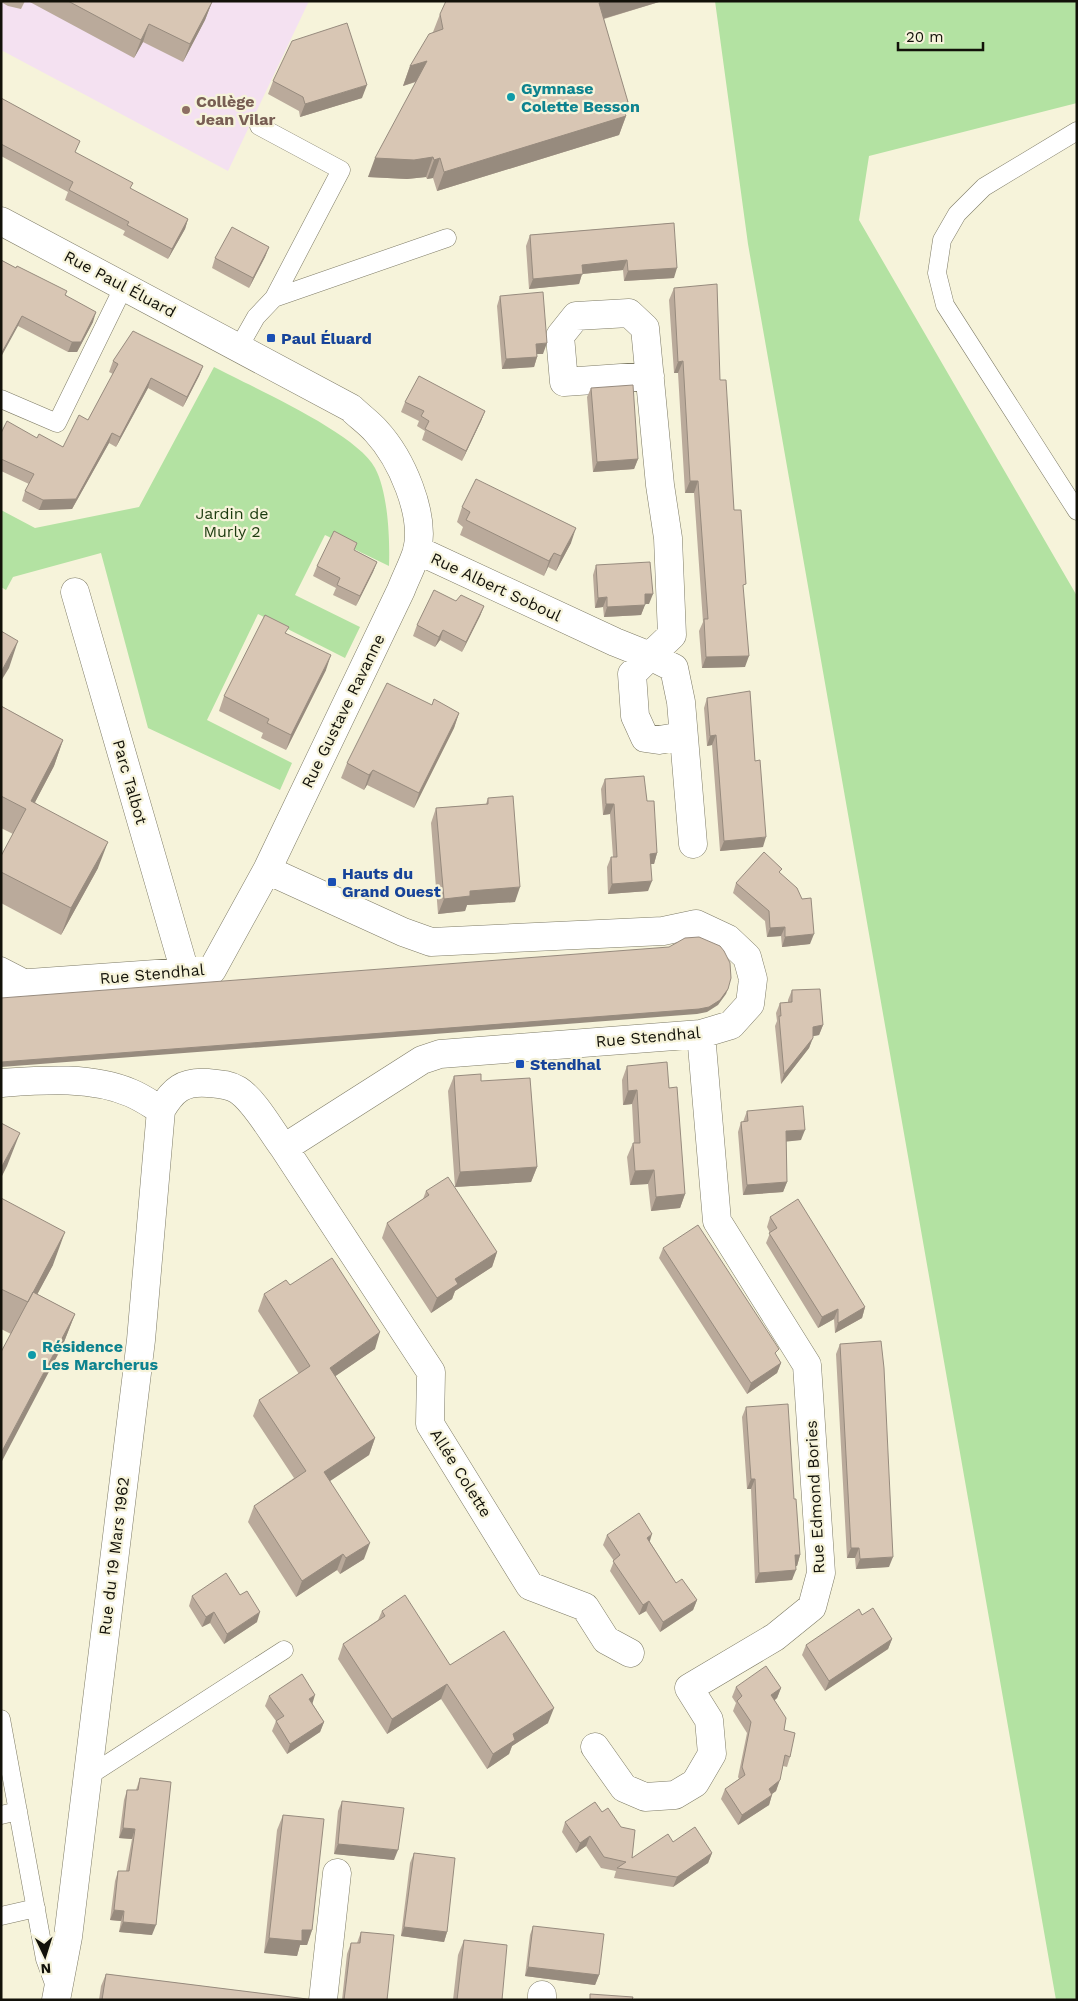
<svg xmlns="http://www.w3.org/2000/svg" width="1078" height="2001" font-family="'Work Sans',sans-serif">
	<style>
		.education { fill: #f4e1f1 }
		.green { fill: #b3e2a2 }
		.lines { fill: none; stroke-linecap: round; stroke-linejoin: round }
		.service-casing { stroke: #7e7b66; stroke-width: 19 }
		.minor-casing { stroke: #7e7b66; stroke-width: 29 }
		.service { stroke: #fff; stroke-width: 18 }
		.minor { stroke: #fff; stroke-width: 28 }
		.wall { fill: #baaa9b }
		.shaded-wall { fill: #978b7e }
		.building { fill: #d8c6b4; stroke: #978b7e }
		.culture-dot { fill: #0f9aa8; stroke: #f6f3da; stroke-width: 2 }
		.education-dot { fill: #8d6e63; stroke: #f6f3da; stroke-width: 2 }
		.transit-dot { fill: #1a4fb4; stroke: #f6f3da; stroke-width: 2 }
		.labels { text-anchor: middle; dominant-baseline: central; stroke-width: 4.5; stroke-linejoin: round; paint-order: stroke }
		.culture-label { font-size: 16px; font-weight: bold; fill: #0d838f; stroke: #f6f3da; text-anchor: start }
		.education-label { font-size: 16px; font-weight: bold; fill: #785e54; stroke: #f6f3da; text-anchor: start }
		.street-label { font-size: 16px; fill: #121109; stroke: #f6f3da }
		.transit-label { font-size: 16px; font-weight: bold; fill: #164399; stroke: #f6f3da; text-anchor: start }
		.park-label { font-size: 16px; fill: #1c3b0f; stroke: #f6f3da }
	</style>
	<rect width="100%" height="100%" fill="#f6f3da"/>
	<path class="education" d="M1 1H309L228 171 1 50Z"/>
	<path class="green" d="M715 1H1077V103L869 156 859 220 1077 596V2000H1056L748 244Z
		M214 367C252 387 357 433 375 468 388 492 390 539 389 566L325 535 295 595 360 627 345 658 258 614 207 720 292 763 280 790 148 728 101 553 13 577 6 590 1 587V510L35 528 139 507Z"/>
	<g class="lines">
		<defs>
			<path id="service" d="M259 126 341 170 274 298
				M1077 131 984 187 957 214 942 240 937 273 945 305 1077 511
				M239 347 256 317 274 298 447 238
				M1 399 57 423 124 286
				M1 966 32 982
				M1 1719 45 1959 56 1989
				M87 1777 284 1650
				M1 1815 18 1811
				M1 1916 36 1908"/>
			<path id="minor" d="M1 221 351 408C359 416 369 423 376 431 401 458 426 514 417 551 413 564 406 577 401 590L267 870 212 970 1 985
				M417 550 615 642 650 656 672 635 668 538 660 485 645 328 629 313 576 316 560 336 564 382 650 376
				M75 592 185 972
				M683 736 659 740 645 738 635 716 632 674 650 656 674 668 681 702 693 844
				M1 1083C43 1080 91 1076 131 1093 141 1097 151 1104 161 1110 173 1090 183 1081 208 1083 218 1084 228 1084 238 1090 255 1101 271 1131 284 1148L422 1060 440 1054 701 1034 731 1025 750 1004 753 979 747 957 728 939 696 924 663 931 431 942 403 932 267 870
				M284 1148 431 1372 430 1424 530 1586 585 1607 606 1640 630 1653
				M595 1747 624 1788 645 1797 675 1795 695 1783 712 1754 709 1720 689 1688 775 1637 812 1607 821 1573 807 1365 717 1221 701 1034
				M56 2000 68 1937 141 1340 161 1110
				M323 2000 337 1873
				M542 2000V1995"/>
		</defs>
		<use href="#service" class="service-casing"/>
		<use href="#minor" class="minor-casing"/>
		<use href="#service" class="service"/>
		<use href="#minor" class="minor"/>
	</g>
	<path class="wall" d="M1 1H25L21 9 8 6 1 2Z
		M28 1H211L212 2 205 20 183 62 143 42 134 58Z
		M659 2 604 19 626 116 619 135 437 191 433 178 427 179 426 177 407 179 368 177 416 82 403 86 410 66 433 32 440 14Z
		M273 81 362 98 300 117 299 111 268 94Z
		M1 98 76 153 131 189 188 219 185 229 168 259 123 235 125 231 65 200 68 192 1 156Z
		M674 223V278L624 281 623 270 582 274 579 284 529 289 526 246 530 235Z
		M269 247 265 257 249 288 212 268 215 258Z
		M1 260 66 295 93 322 77 352H68L18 326Z
		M674 288 720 380 734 510 743 591 745 667 702 668 699 631 703 622 694 493H685L678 373H674L669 300Z
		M500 296 543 354H537V357L534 367 502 369 497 306Z
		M113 361 203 366 199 376 183 407 148 388 116 447 109 443 72 509 39 510 22 501 25 491 29 484 1 471V433L37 438 63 447 88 420 113 374 109 372Z
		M591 388 638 459 634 469 593 472 587 397Z
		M405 402 485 411 481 421 462 461 422 440 425 431 417 426 419 421 401 412Z
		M462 507 571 543 556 571 548 567 544 576 460 535 463 527 457 522Z
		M354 550 377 562 373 572 356 606 333 595 336 588 313 576 317 566Z
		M596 565 649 604H645L641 615 604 617 603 607 595 608 593 575Z
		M484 606 480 616 462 652 440 640 435 647 413 636 417 625Z
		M286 633 326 670 286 750 261 738 263 733 219 711 224 696Z
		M707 698 755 761 763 847 720 851 712 745 707 746 704 708Z
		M432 705 459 713 454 728 414 808 367 785 364 790 341 778 347 763Z
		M1 706 63 740 54 766 35 802 98 868 61 935 1 903V856L13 834 1 828Z
		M605 779 647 801 657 853 654 864H651L648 891 608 894 607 867 611 857H613L610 814 603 815 601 789Z
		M488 798 515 902 467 905 465 911 438 914 431 823 436 808 486 804Z
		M781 874 810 944 782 947 781 936 767 937 765 921 733 893 736 883Z
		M792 990 823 1025 819 1035 813 1036 809 1048 781 1084 775 1026 777 1021 776 1013 780 1003H788V1000Z
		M627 1066 669 1088 685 1194 680 1208 651 1211 648 1184 630 1185 627 1157 633 1143H634L632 1104 623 1105 622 1080Z
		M454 1076 481 1081 537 1167 531 1182 455 1187 448 1091Z
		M747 1111 801 1140 786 1141 787 1182 783 1192 743 1195 738 1132 741 1122H743Z
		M426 1191 497 1252 492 1267 455 1291 452 1299 431 1313 382 1238 387 1223 423 1199Z
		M1 1198 53 1265 37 1294 75 1314 62 1347 11 1334 1 1329Z
		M770 1217 865 1307 862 1318 835 1333 834 1319 818 1328 766 1243 770 1233 767 1227Z
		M663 1248 781 1363 777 1373 747 1394 659 1258Z
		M290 1285 375 1349 335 1376 375 1438 369 1455 330 1481 364 1559 340 1574 337 1570 296 1597 248 1522 254 1506 294 1478 253 1416 259 1400 299 1374 258 1311 264 1294Z
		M840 1344 889 1567 856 1569 855 1558H847L836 1354Z
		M746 1407 794 1499 800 1555 797 1566H795L792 1580 755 1583 751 1489H747L742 1417Z
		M607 1535 650 1542 676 1583 697 1600 693 1610 660 1632 646 1611 639 1615 610 1571 614 1561 603 1545Z
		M192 1596 257 1622 224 1644 210 1623 202 1627 189 1606Z
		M382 1611 450 1665 548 1723 512 1746 509 1754 487 1769 441 1699 387 1734 338 1659 343 1644 378 1620Z
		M862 1615 892 1639 888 1649 825 1691 802 1655 806 1645Z
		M736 1687 781 1688 777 1698 774 1701 784 1730 790 1757 787 1767 783 1766 776 1791 772 1794 769 1805 738 1825 721 1799 725 1789 739 1779 738 1777 747 1733 733 1711 736 1703 732 1697Z
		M269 1696 312 1703 324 1722 320 1732 287 1754 272 1731 276 1721 265 1706Z
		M140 1778 152 1935 119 1932 121 1921 110 1920 115 1881 118 1871H126L132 1839 119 1838 124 1800 127 1790H136Z
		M342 1801 394 1860 334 1854 338 1811Z
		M283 1815 312 1930 307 1945H300L297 1956 264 1953 277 1830Z
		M565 1822 632 1858 673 1842 712 1853 708 1863 673 1887 614 1878 616 1871 601 1868 586 1846 576 1853 562 1832Z
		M414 1853 447 1932 444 1942 401 1936 410 1863Z
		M533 1926 599 1975 595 1985 525 1976 530 1935Z
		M361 1932 387 2000H342L347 1954 351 1943H357Z
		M464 1940 502 2000H453L458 1955Z
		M106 1974 315 2000H99L101 1986Z"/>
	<path class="shaded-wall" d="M605 1H659V2L592 22 599 3Z
		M212 2 205 20 183 62 190 44Z
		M149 24 143 42 134 58 141 40Z
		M427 61 420 80 403 86 410 66Z
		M367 85 362 98 300 117 305 104Z
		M628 102 622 117 626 116 619 135 437 191 444 172 621 104Z
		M433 157 426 177 407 179 368 177 375 158Z
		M440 158 433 178 427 179 434 160Z
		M188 219 185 229 168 259 172 249Z
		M269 247 265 257 249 288 253 278Z
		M627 260 623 270 582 274 579 284 529 289 533 279 582 265Z
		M677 268 674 278 624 281 628 271Z
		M96 312 93 322 77 352H68L72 342Z
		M22 316 18 326 1 357V354Z
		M547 343 543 354H533L536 344Z
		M537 357 534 367 502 369 506 359Z
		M683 361 678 373H674L678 362Z
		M203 366 199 376 183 407 187 397Z
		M151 378 148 388 116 447 120 437Z
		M485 411 481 421 462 461 466 451Z
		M112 433 109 443 72 509 39 510 43 500Z
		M638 459 634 469 593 472 597 462Z
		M690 481H698L694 493H685Z
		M576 528 571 543 556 571 561 556Z
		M554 553 548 567 544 576 549 561Z
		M377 562 373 572 356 606 360 596Z
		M645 594H653L649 604H641Z
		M607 597 603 607 595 608 598 598Z
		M645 605 641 615 604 617 607 607Z
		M484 606 480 616 462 652 466 642Z
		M443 630 440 640 435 647 439 637Z
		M18 641 9 668 1 681V672Z
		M331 655 326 670 286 750 291 735Z
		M749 656 745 667 702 668 706 657Z
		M459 713 454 728 414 808 419 793Z
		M716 735 712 745 707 746 710 736Z
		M63 740 54 766 22 827 31 801Z
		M373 770 367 785 364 790 369 775Z
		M606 804H614L610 814 603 815Z
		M766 837 763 847 720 851 724 841Z
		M108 842 98 868 61 935 71 908Z
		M657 853 654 864H647L650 854Z
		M652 881 648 891 608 894 612 884Z
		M520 887 515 902 467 905 465 911 438 914 444 899 470 891Z
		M785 927 781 936 767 937 770 928Z
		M814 934 810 944 782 947 785 937Z
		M728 989 726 994 718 1005 707 1012 697 1014 1 1067V1062Z
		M823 1025 819 1035 809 1037 813 1027Z
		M813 1038 809 1048 781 1084 784 1074Z
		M637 1090 632 1104 623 1105 628 1091Z
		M805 1130 801 1140 783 1142 786 1131Z
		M20 1133 7 1166 1 1178V1168Z
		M537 1167 531 1182 455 1187 460 1172Z
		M654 1170 648 1184 630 1185 635 1171Z
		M787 1182 783 1192 743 1195 747 1185Z
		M685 1194 680 1208 651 1211 656 1197Z
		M65 1232 53 1265 15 1336 28 1302Z
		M497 1252 492 1267 455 1291 452 1299 431 1313 437 1298 455 1279Z
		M865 1307 862 1318 835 1333 838 1323Z
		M838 1309 834 1319 818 1328 822 1317Z
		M75 1314 62 1347 1 1463V1453Z
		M380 1332 375 1349 324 1384 330 1368Z
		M781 1363 777 1373 747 1394 751 1383Z
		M375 1438 369 1455 318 1489 324 1472Z
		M751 1479H755L751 1489H747Z
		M652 1534 649 1544 647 1538Z
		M370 1543 364 1559 340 1574 346 1558Z
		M851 1548H859L855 1558H847Z
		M343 1554 337 1570 296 1597 302 1581Z
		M795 1555H800L797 1566 791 1565Z
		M893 1557 889 1567 856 1569 860 1559Z
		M796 1570 792 1580 755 1583 759 1573Z
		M697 1600 693 1610 660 1632 663 1622Z
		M649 1601 646 1611 639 1615 643 1605Z
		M214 1612 210 1623 202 1627 206 1617Z
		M260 1612 257 1622 224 1644 227 1634Z
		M892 1639 888 1649 825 1691 829 1681Z
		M447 1684 441 1699 387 1734 392 1719Z
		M781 1688 777 1698 767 1706 771 1695Z
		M315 1695 312 1705 309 1699Z
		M554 1708 548 1723 512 1746 509 1754 487 1769 493 1754 513 1734Z
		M324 1722 320 1732 287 1754 290 1744Z
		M780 1780 776 1791 765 1799 769 1789Z
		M772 1795 769 1805 738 1825 742 1815Z
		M123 1828 135 1829 132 1839 119 1838Z
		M590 1836 586 1846 576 1853 580 1843Z
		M338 1844 398 1850 394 1860 334 1854Z
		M712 1853 708 1863 673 1887 677 1877Z
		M114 1910 124 1911 121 1921 110 1920Z
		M123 1922 156 1925 152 1935 119 1932Z
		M404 1927 447 1932 444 1942 401 1936Z
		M302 1930H312L307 1945H300L297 1956 264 1953 269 1938Z
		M528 1967 599 1975 595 1985 525 1976Z"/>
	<path class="building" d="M68 1H211L212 2 190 44 149 24 141 40Z
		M446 1H605L599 3 628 102 621 104 626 116 444 172 440 158 434 160 433 157 414 160 375 158 427 61 410 66 429 34 443 29 440 14Z
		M347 23 367 85 305 104 303 97 273 81 292 41Z
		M1 98 80 141 75 152 133 183 130 188 188 219 172 249 127 225 129 222 69 190 73 182 1 144Z
		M674 223 677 268 628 271 627 260 582 265 583 274 533 279 530 235Z
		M232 227 269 247 253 278 215 258Z
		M1 260 16 268 17 266 67 291 65 295 96 312 81 342H72L22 316 1 354Z
		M717 284 720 380H726L734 510H741L746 584 743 585 749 656 706 657 704 619H708L698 481H690L683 361 678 362 674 288Z
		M543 292 547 343 536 344 537 357 506 359 500 296Z
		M133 331 203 366 187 397 151 378 120 437 112 433 76 499 43 500 25 491 34 474 1 459V433L7 421 37 438 39 434 63 447 79 415 88 420 118 364 113 361Z
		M419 376 485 411 466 451 425 429 429 421 421 416 424 411 405 402Z
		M633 385 638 459 597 462 591 388Z
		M476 479 576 528 561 556 554 553 549 561 466 520 470 512 462 507Z
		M334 531 357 543 354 550 377 562 360 596 337 585 340 578 317 566Z
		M650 562 653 594H645V605L607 607V597L598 598 596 565Z
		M434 590 456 601 461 595 484 606 466 642 443 630 439 637 417 625Z
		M265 615 289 627 285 633 331 655 291 735 267 723 269 719 224 696Z
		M1 631 18 641 1 672Z
		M387 683 432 705 434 699 459 713 419 793 373 770 369 775 347 763Z
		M750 691 755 761 760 760 766 837 724 841 716 735 710 736 707 698Z
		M1 706 63 740 31 801 108 842 71 908 1 872V856L26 809 1 796Z
		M644 776 647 801H654L657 853 650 854 652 881 612 884 611 857H617L614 804H606L605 779Z
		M513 796 520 887 470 891V896L444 899 436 808 488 804V798Z
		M764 852 782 869 779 872 797 888 802 899 811 898 814 934 785 937V927L770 928 769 911 736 883Z
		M699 937 720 946 724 951 730 963 731 978 728 989 720 1000 709 1007 699 1009 1 1062V998L669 947 685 938Z
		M820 989 823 1025 813 1027V1038L784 1074 779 1016H781L780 1003 792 1002V990Z
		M667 1062 669 1088 677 1087 685 1194 656 1197 654 1170 635 1171 633 1143H640L637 1090 628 1091 627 1066Z
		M481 1074V1081L530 1078 537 1167 460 1172 454 1076Z
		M803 1106 805 1130 786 1131 787 1182 747 1185 741 1122 748 1121 747 1111Z
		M1 1123 20 1133 1 1168Z
		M448 1177 497 1252 455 1279 458 1284 437 1298 387 1223 429 1195 426 1191Z
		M1 1198 65 1232 28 1302 1 1289Z
		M798 1199 865 1307 838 1323V1309L822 1317 769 1233 777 1228 770 1217Z
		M698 1225 779 1349 775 1353 781 1363 751 1383 663 1248Z
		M332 1258 380 1332 330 1368 375 1438 324 1472 370 1543 346 1558 343 1554 302 1581 254 1506 306 1471 259 1400 310 1366 264 1294 286 1280 290 1285Z
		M33 1292 75 1314 1 1453V1352Z
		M881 1341 884 1368 893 1557 860 1559 859 1548H851L840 1344Z
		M788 1404 794 1499H796L800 1555H795L796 1570 759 1573 755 1479H751L746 1407Z
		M639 1513 652 1534 647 1538 676 1583 682 1579 697 1600 663 1622 649 1601 643 1605 613 1561 620 1555 607 1535Z
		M226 1573 240 1595 247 1591 260 1612 227 1634 214 1612 206 1617 192 1596Z
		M405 1595 450 1665 504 1631 554 1708 513 1734 515 1740 493 1754 447 1684 392 1719 343 1644 385 1616 382 1611Z
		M873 1608 892 1639 829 1681 806 1645 859 1609 862 1615Z
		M766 1666 781 1688 771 1695 786 1718 784 1730 795 1733 790 1757 785 1755 780 1780 769 1789 772 1795 742 1815 725 1789 745 1775 742 1767 751 1722 737 1701 742 1696 736 1687Z
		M302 1674 315 1695 309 1699 324 1722 290 1744 276 1721 284 1716 269 1696Z
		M140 1778 171 1782 156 1925 123 1922 124 1911 114 1910 118 1871H129L135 1829 123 1828 127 1790H138Z
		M342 1801 404 1808 398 1850 338 1844Z
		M595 1802 602 1812 608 1808 621 1827 635 1830 632 1858 668 1834 673 1842 695 1827 712 1853 677 1877 617 1868 626 1862 604 1857 590 1836 580 1843 565 1822Z
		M283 1815 324 1819 312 1930H302V1941L269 1938Z
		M414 1853 455 1858 447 1932 404 1927Z
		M533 1926 604 1934 599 1975 528 1967Z
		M361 1932 394 1935 387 2000H344L351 1943H360Z
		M464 1940 507 1945 502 2000H457Z
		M106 1974 315 2000H102Z
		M590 1994 633 1997 632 2000H590Z"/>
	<g class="culture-dot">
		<circle cx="511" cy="97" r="5"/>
		<circle cx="32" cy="1355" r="5"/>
	</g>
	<circle class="education-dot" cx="186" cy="110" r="5"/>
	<g class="transit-dot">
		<rect x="266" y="333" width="10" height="10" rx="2.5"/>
		<rect x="327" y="877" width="10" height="10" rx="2.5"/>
		<rect x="515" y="1059" width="10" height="10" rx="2.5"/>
	</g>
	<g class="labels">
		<g class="culture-label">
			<text x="521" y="88">Gymnase<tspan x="521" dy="18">Colette Besson</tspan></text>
			<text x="42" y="1346">Résidence<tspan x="42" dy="18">Les Marcherus</tspan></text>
		</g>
		<g class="education-label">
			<text x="196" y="101">Collège<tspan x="196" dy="18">Jean Vilar</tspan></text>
		</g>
		<g class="street-label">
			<text transform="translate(120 284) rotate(28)">Rue Paul Éluard</text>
			<text transform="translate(496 587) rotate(25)">Rue Albert Soboul</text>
			<text transform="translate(343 711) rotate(-64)">Rue Gustave Ravanne</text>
			<text transform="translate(130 782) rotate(74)">Parc Talbot</text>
			<text transform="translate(152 974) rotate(-5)">Rue Stendhal</text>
			<text transform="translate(648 1037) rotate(-5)">Rue Stendhal</text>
			<text transform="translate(461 1473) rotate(58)">Allée Colette</text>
			<text transform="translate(815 1497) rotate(-93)">Rue Edmond Bories</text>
			<text transform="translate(114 1556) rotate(-83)">Rue du 19 Mars 1962</text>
		</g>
		<g class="transit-label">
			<text x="281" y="338">Paul Éluard</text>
			<text x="342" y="873">Hauts du<tspan x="342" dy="18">Grand Ouest</tspan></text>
			<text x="530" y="1064">Stendhal</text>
		</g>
		<g class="park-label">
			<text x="232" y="513">Jardin de<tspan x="232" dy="18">Murly 2</tspan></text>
		</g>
	</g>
	<rect width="1078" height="2001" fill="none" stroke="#121109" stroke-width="5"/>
	<g transform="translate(45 1956) rotate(176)" stroke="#f6f3da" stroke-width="4" paint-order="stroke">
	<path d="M0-4L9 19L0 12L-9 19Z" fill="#121109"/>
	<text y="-8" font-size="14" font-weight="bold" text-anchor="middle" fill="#121109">N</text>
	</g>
	<path d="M898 42v8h85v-8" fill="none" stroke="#121109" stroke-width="2.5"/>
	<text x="906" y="42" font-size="15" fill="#121109" stroke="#f6f3da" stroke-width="4" paint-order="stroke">20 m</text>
</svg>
